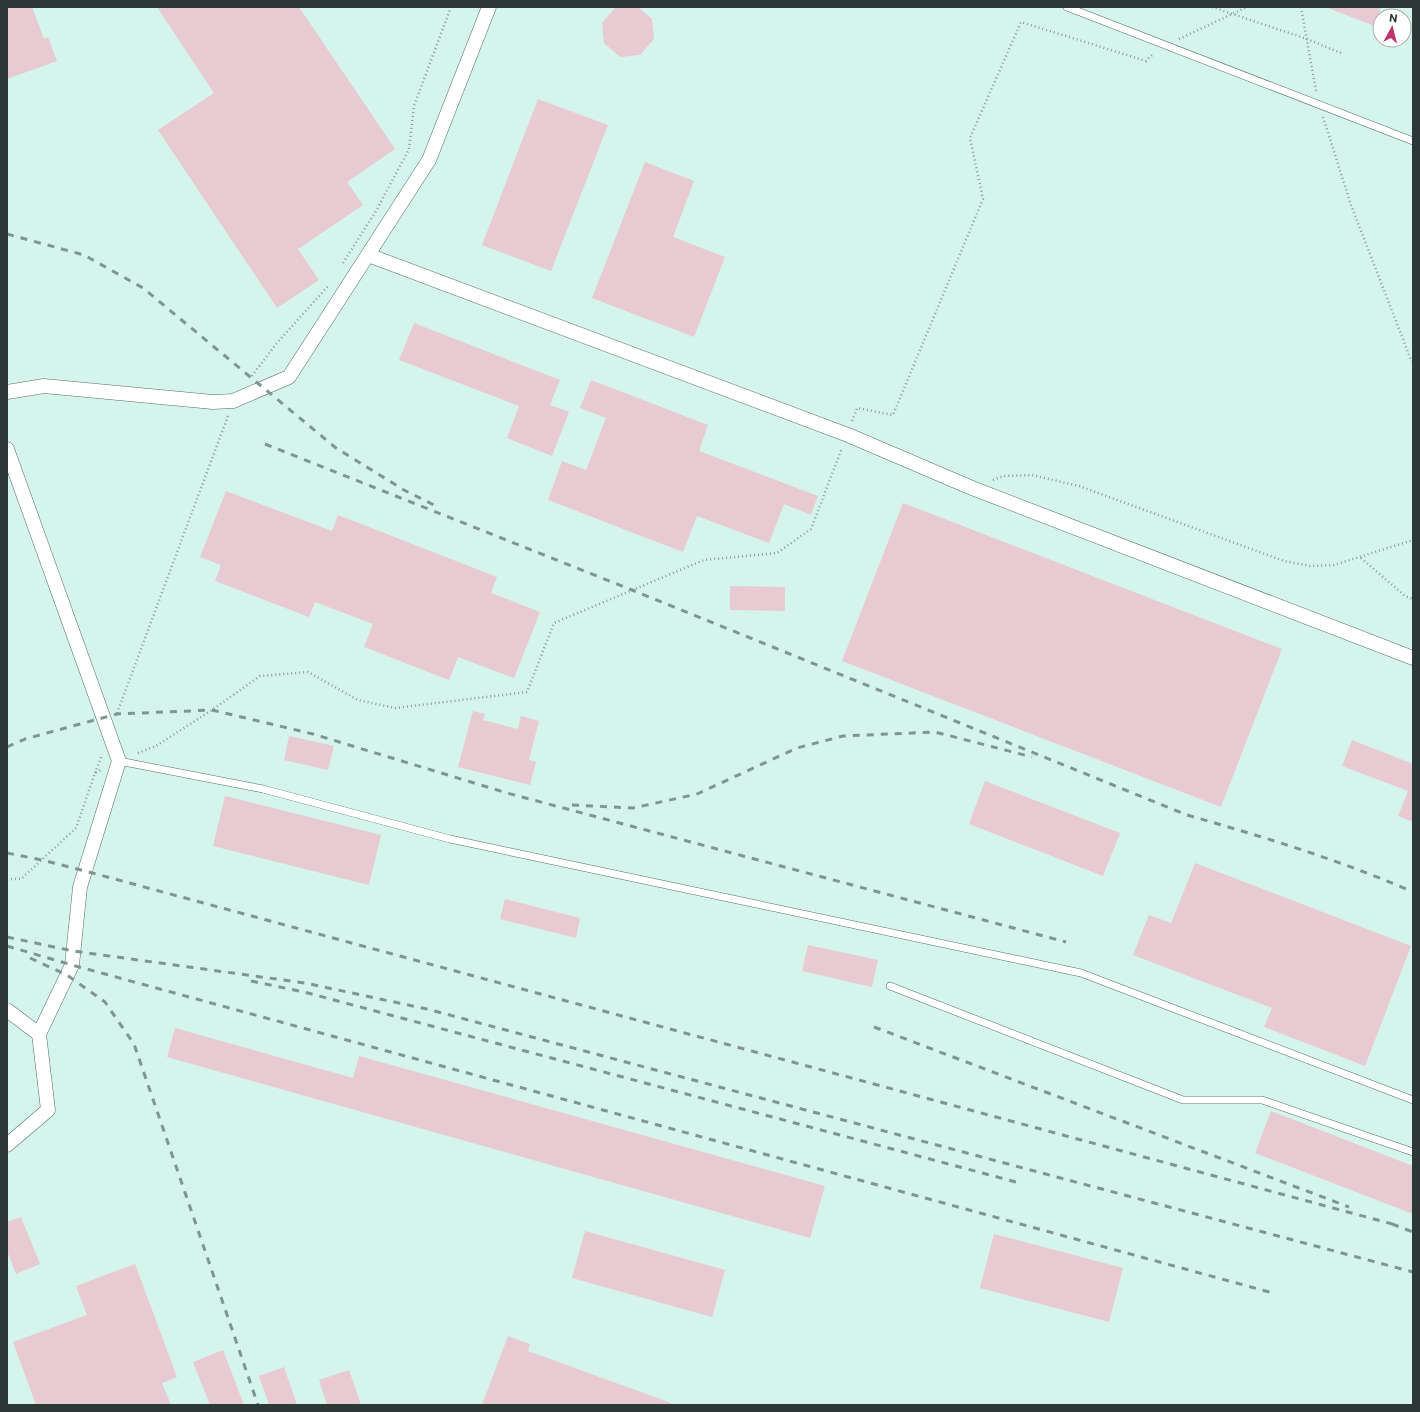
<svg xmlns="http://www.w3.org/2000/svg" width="1420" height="1412" font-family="Commissioner,sans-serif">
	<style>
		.building { fill: #e8cad2 }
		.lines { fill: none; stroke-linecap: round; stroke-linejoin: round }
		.service-casing { stroke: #536f68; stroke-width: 8 }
		.minor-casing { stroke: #536f68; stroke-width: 15 }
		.path { stroke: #879d97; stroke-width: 2.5; stroke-dasharray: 1 3; stroke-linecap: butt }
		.service { stroke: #fff; stroke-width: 7 }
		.minor { stroke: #fff; stroke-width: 14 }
		.rail { stroke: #809590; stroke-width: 3; stroke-dasharray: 7 7; stroke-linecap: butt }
	</style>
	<rect width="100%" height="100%" fill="#d5f4ec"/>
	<path class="building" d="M7 7H32L44 39 48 37 57 61 7 79Z
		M157 7H299L395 149 347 182 363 205 298 249 319 280 277 308 158 130 214 93Z
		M616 7H638L652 19 654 39 640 55 620 57 604 43 602 23Z
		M1328 7H1380V28L1328 8Z
		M538 99 608 125 551 271 482 245Z
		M645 162 694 181 673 237 725 257 694 337 592 298Z
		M414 323 560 380 550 405 569 412 552 456 507 438 519 406 399 360Z
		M591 380 708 425 699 451 818 496 811 515 784 504 769 543 697 516 683 552 548 500 562 461 586 470 606 418 580 408Z
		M226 491 332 531 338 515 497 577 491 593 540 612 514 678 458 657 449 680 364 647 373 624 315 602 309 617 215 581 221 565 200 557Z
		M903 503 1282 649 1221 807 842 661Z
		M730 586 785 587V611L730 610Z
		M473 711 485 714 483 720 518 729 521 716 539 721 529 760 536 762 530 785 458 767Z
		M289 736 334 746 328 770 284 760Z
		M1352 740 1413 764V822L1398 816 1408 791 1342 766Z
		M985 781 1120 833 1103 876 969 824Z
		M225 796 381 835 369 885 213 846Z
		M1195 863 1411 946 1365 1066 1264 1027 1272 1008 1133 955 1149 915 1171 923Z
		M505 899 580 918 576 938 500 919Z
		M808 945 878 960 872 987 802 971Z
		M175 1028 353 1078 359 1056 825 1186 810 1238 167 1057Z
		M1271 1111 1413 1166V1214L1255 1153Z
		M21 1217 40 1264 16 1274 7 1251V1222Z
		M585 1231 725 1270 712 1317 572 1278Z
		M994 1234 1123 1268 1109 1322 980 1288Z
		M135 1264 177 1377 162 1383 171 1405H36L13 1342 87 1315 76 1286Z
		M508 1336 530 1344 528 1351 671 1403 670 1405H482Z
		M223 1350 244 1405H210L193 1362Z
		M284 1367 297 1405H269L259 1376Z
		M349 1370 361 1405H327L319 1380Z"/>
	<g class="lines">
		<defs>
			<path id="service" d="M1067 7 1413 141
				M119 761 263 789 450 839 1081 973 1413 1100
				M890 986 1183 1100H1262L1413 1152"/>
			<path id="minor" d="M368 255 848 435 972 488 1413 658
				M7 392 44 386 213 402 233 401 289 377 429 160 489 7
				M7 449 119 761 80 887 72 965 39 1034 48 1110 7 1145
				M7 1010 39 1034"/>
		</defs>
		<use href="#service" class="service-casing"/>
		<use href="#minor" class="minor-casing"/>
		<path class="path" d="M1212 7 1307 39 1343 54
			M1301 7 1316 91
			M1179 39 1247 7
			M1323 117 1351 205 1411 360 1413 362
			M343 263 376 211 409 149 414 106 451 7
			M252 376 276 344 329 285
			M852 421 857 408 893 415 983 199 970 138 1021 22 1146 61 1154 53
			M993 480 1004 476 1032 475 1079 486 1284 561 1310 566 1334 565 1413 540
			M1361 558 1405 596 1413 599
			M117 713 228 416
			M138 753 156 746 212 710 260 676 308 672 358 700 395 708 527 692 554 623 704 560 777 553 811 529 842 448
			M95 773 102 755
			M7 879H21L76 828 95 773 101 770"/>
		<use href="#service" class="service"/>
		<use href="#minor" class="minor"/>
		<path class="rail" d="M7 234 84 255 143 288 336 448 404 490 436 506
			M265 444 632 590 1187 815C1264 837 1340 860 1413 892
			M7 747 25 739 117 714 212 710 313 734 507 793 1066 942
			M572 805 633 808 697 794 797 748 843 736 935 732 1032 757
			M7 853 42 860 85 871 1396 1225
			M7 937 73 951 305 983 427 1009 1413 1272
			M7 946 72 965 1273 1293
			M30 958 67 975 105 1002 134 1044 258 1405
			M251 981 304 992 1016 1182
			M874 1027 1349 1207
			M1392 1224 1413 1232"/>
	</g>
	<rect width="1420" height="1412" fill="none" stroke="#2c3835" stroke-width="16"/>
	<g transform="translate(1392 28) rotate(7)"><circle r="19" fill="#ffffff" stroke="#abafae"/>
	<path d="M0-3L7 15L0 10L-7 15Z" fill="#be346d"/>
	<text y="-6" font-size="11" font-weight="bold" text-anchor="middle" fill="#2c3835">N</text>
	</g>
</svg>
